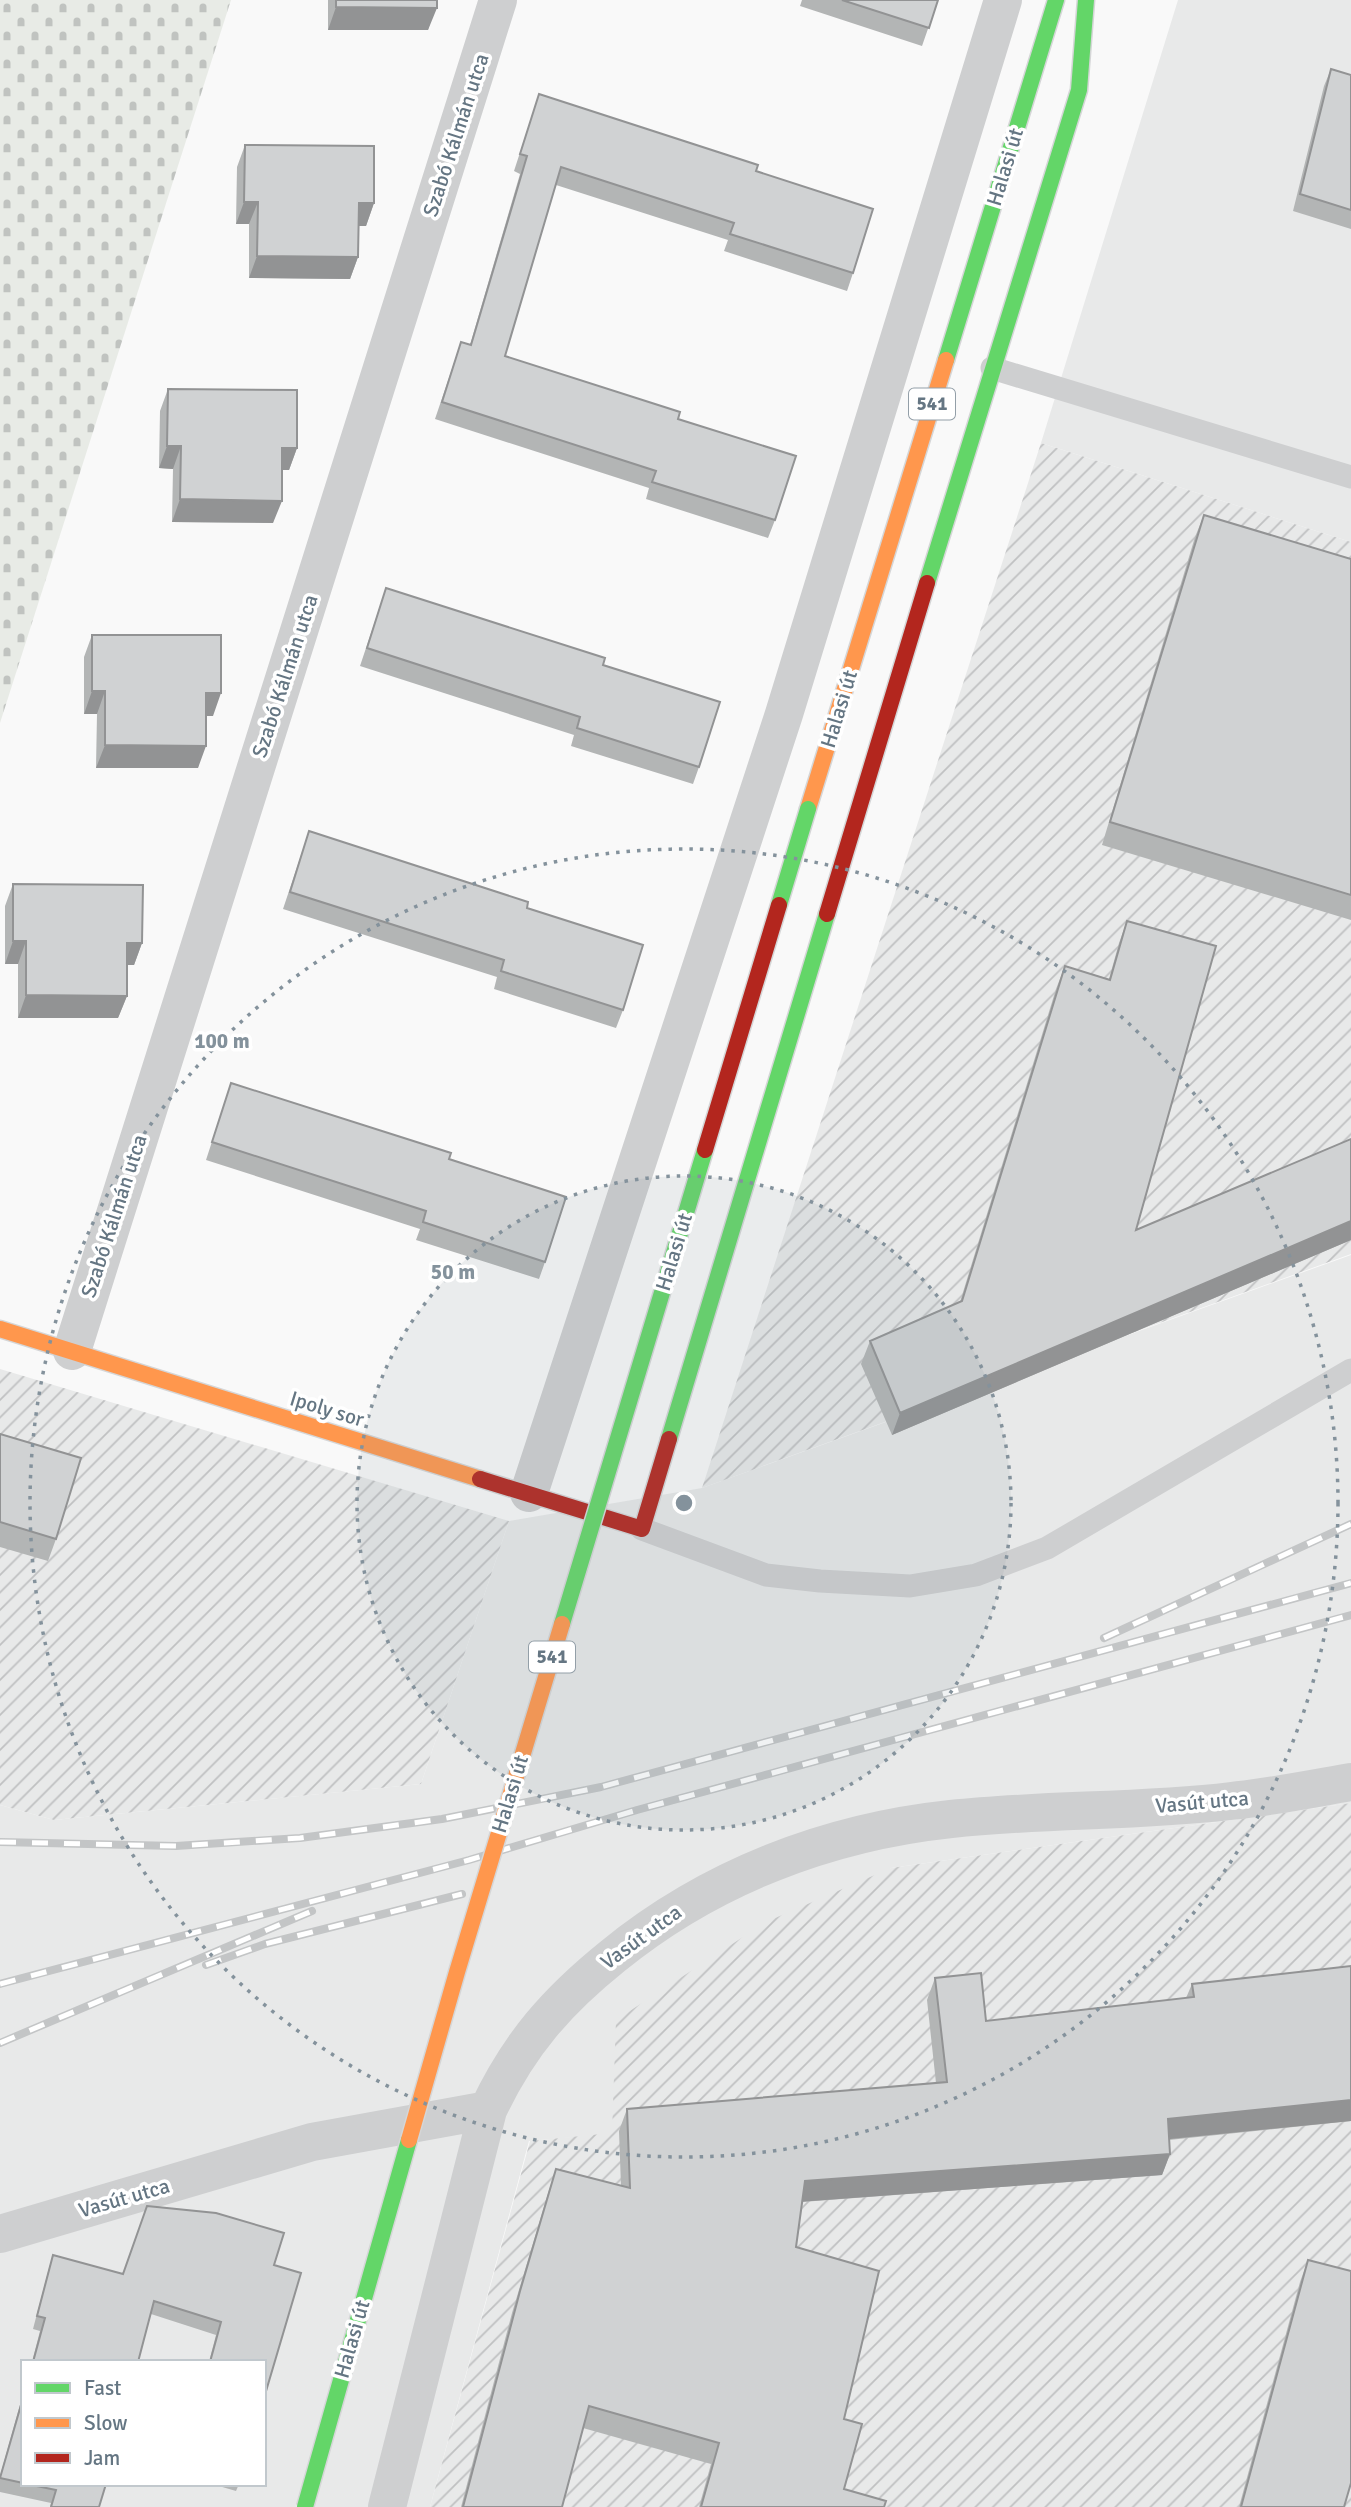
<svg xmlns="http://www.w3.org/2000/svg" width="1351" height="2507" font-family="Signika,sans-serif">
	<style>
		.built { fill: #e8e9e9; fill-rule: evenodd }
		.industrial { fill: url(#industrial-furrows) }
		.cemetery { fill: url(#cemetery-stones) }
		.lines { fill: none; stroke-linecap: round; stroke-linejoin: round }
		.fast-casing { stroke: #d5d6d7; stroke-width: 19 }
		.slow-casing { stroke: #d5d6d7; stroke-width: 19 }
		.jam-casing { stroke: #d5d6d7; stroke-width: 19 }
		.lane { stroke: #cecfd0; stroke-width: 23 }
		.street { stroke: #cecfd0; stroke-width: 38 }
		.fast { stroke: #63d668; stroke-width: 16 }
		.slow { stroke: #ff974d; stroke-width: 16 }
		.jam { stroke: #b3261e; stroke-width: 16 }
		.rail-casing { stroke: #c3c5c6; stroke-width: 8 }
		.rail { stroke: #fff; stroke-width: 5; stroke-dasharray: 16; stroke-linecap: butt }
		.fast-bridge-casing { stroke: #d5d6d7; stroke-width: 19; stroke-linecap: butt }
		.slow-bridge-casing { stroke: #d5d6d7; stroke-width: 19; stroke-linecap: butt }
		.jam-bridge-casing { stroke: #d5d6d7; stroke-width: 19; stroke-linecap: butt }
		.fast-bridge { stroke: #63d668; stroke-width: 16 }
		.slow-bridge { stroke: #ff974d; stroke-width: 16 }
		.jam-bridge { stroke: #b3261e; stroke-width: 16 }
		.wall { fill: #b3b5b5 }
		.shaded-wall { fill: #929394 }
		.building { fill: #d0d2d3; stroke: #929394; stroke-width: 2 }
		.ring { fill: none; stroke: #84929c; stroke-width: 3.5; stroke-dasharray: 3.5 7 }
		.labels { text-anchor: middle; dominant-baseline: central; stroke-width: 7; stroke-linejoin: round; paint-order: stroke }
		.shield { fill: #fff; stroke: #939fa8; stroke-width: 2 }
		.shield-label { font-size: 19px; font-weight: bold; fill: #657683 }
		.street-label { font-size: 21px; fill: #657683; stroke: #fff }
		.centre { fill: #84929c; stroke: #fff; stroke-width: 3.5 }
		.ring-label { font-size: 21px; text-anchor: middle; font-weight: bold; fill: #84929c; stroke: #fff; stroke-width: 7; stroke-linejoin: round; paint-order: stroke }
	</style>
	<defs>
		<pattern id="industrial-furrows" width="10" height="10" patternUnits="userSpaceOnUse" patternTransform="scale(1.75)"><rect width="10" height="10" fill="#e8e9e9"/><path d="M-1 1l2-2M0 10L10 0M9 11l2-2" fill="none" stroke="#c0c1c2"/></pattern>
		<pattern id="cemetery-stones" width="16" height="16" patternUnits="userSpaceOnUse" patternTransform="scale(1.75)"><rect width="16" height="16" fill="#e8ebe6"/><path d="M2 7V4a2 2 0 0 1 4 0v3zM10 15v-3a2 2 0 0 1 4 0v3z" fill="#c0c3c0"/></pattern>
	</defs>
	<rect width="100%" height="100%" fill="#f9f9f9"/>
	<path class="built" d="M1178 0H1351V542L1041 443Z
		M1351 1255V1803L891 1868 612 2134 529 2141 430 2507H0V1805L54 1820 421 1784 509 1521 702 1488ZM23 2362H264V2484H23Z"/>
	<path class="industrial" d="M1041 443 1351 542V1254L702 1488Z
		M0 1369 509 1521 421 1784 54 1820 0 1805Z
		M1351 1803V2507H430L530 2141 612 2133 616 2020 766 1922 891 1868Z"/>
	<path class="cemetery" d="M0 0H231L0 723Z"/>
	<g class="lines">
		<defs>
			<path id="fast" d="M946 360 1056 0
				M927 583 1079 90 1086 0
				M669 1439 827 914"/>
			<path id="slow" d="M808 809 946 360
				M0 1329 480 1479"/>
			<path id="jam" d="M827 914 927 583
				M480 1479 642 1529 669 1439"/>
		</defs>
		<use href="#fast" class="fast-casing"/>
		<use href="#slow" class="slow-casing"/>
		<use href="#jam" class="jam-casing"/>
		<path class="lane" d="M992 368 1351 477
			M642 1529 766 1575 820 1581 910 1586 976 1575 1047 1548 1351 1370"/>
		<path class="street" d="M72 1351 498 0
			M529 1493 784 714 1003 0
			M0 2234 312 2142 488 2110
			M387 2507 488 2110C519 2044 557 2001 613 1956 710 1877 828 1832 951 1819 1044 1809 1138 1812 1231 1801 1271 1797 1311 1789 1351 1782"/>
		<use href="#fast" class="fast"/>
		<use href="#slow" class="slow"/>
		<use href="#jam" class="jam"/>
		<defs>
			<path id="rail" d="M1104 1638 1351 1524
				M0 1842 176 1846 300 1838 442 1819 601 1787 1351 1583
				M206 1965 265 1944 462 1894
				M0 1984 469 1860 637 1810 1351 1615
				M0 2043 312 1911"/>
		</defs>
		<use href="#rail" class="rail-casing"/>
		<use href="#rail" class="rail"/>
		<defs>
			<path id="fast-bridge" d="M779 905 808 809
				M562 1624 705 1150
				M305 2507 409 2140"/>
			<path id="slow-bridge" d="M409 2140 457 1972 562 1624"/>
			<path id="jam-bridge" d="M705 1150 779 905"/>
		</defs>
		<use href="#fast-bridge" class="fast-bridge-casing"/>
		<use href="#slow-bridge" class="slow-bridge-casing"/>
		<use href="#jam-bridge" class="jam-bridge-casing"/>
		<use href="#fast-bridge" class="fast-bridge"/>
		<use href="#slow-bridge" class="slow-bridge"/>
		<use href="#jam-bridge" class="jam-bridge"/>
	</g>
	<path class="wall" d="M328 0H437L428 30H328Z
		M802 0H938L922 46 800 6Z
		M1331 69 1351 75V229L1293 211 1324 86Z
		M539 94 756 171 853 273 847 291 724 251 728 240 556 185 505 356 678 419 775 520 768 538 646 499 649 488 435 419 461 342 470 345 520 174 514 171Z
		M245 145 374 203 366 226H359L358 257 350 279 249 278V224H236L237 167Z
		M168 389 297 448 289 470H282L273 523 172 522 173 469 159 468 160 411Z
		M1204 515 1351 559V920L1102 845 1195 537Z
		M386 588 603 665 699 767 693 784 571 746 574 735 360 666Z
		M92 635 213 716H206L198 768H96L97 714H84V657Z
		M309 831 527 908 623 1010 616 1028 494 989 497 977 283 909Z
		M13 884 142 943 134 965H127V996L118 1018H18V964H5V906Z
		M1127 921 1136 1230 1351 1139V1240L892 1435 861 1364 870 1341 960 1302 1056 989 1065 966 1109 979 1119 943Z
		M231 1083 449 1159 545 1262 539 1279 416 1240 420 1229 206 1160Z
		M0 1434 56 1539 48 1561 0 1547Z
		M1351 1966V2121L1169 2140 1170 2154 1162 2175 802 2202 796 2247 844 2419V2489L884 2507H699L711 2464 583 2428 562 2507H461L512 2313 549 2190 556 2169 621 2186 619 2131 627 2109 936 2083 927 2000 935 1978 986 2021 1186 1998 1192 1984Z
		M53 2255 123 2274 274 2265 264 2362H209L216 2335 151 2314 138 2362H32L40 2331 33 2329 49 2268Z
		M1308 2260 1344 2507H1239L1300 2282Z
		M23 2394V2484H106L99 2507H50L51 2503 0 2492V2476Z
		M212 2484H239L236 2491Z"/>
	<path class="shaded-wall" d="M336 7 437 8 428 30H328Z
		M244 202H258L249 224H236Z
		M359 203H374L366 226H351Z
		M257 256 358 257 350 279 249 278Z
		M167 446H181L173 469 159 468Z
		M282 448H297L289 470H274Z
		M180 499 282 501 273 523 172 522Z
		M92 691H105L97 714H84Z
		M206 693H221L213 716H198Z
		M105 745 206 746 198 768H96Z
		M13 941H26L18 964H5Z
		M127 943H142L134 965H119Z
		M26 995 127 996 118 1018H18Z
		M1351 1221V1240L892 1435 900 1413Z
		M1351 2100V2121L1160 2140 1168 2119Z
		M1170 2154 1162 2175 798 2202 805 2181Z"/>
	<path class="building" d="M336 0H437V8L336 7Z
		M842 0H938L929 28Z
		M1331 69 1351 75V210L1300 194Z
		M539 94 758 165 756 171 873 209 853 273 730 234 734 223 561 167 505 356 680 412 678 419 796 456 775 520 652 482 656 471 442 402 461 342 471 345 527 156 520 154Z
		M245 145 374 146V203H359L358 257 257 256 258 202H244Z
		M168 389 297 390V448H282V501L180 499 181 446H167Z
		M1204 515 1351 559V895L1110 822Z
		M386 588 605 658 603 665 720 702 699 767 577 728 580 717 367 648Z
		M92 635H221V693H206V746L105 745V691H92Z
		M309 831 528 902 527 908 643 945 623 1010 501 971 504 960 290 892Z
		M13 884 143 885 142 943H127V996L26 995V941H13Z
		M1127 921 1216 946 1136 1230 1351 1139V1221L900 1413 870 1341 962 1301 1065 966 1110 980Z
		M231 1083 451 1153 449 1159 566 1197 545 1262 423 1222 426 1211 212 1142Z
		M0 1434 81 1458 56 1539 0 1522Z
		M1351 1966V2100L1168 2119 1170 2154 805 2181 796 2247 879 2271 844 2419 862 2424 844 2489 886 2501 884 2507H701L719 2443 589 2406 562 2507H463L520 2291 556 2169 630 2188 627 2109 947 2082 935 1978 981 1973 986 2021 1194 1997 1192 1984Z
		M147 2206 216 2213 284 2233 274 2265 301 2273 264 2398V2362H210L221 2322 154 2301 138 2362H33L45 2318 37 2316 53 2255 123 2274Z
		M1308 2260 1351 2271V2483L1344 2507H1241Z
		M23 2398V2483L0 2478Z
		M27 2484H106L99 2507H51L56 2490Z"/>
	<circle cx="684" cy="1503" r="327" fill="#84929c" fill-opacity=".12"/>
	<g class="ring">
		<circle cx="684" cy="1503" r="327"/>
		<circle cx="684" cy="1503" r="654"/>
	</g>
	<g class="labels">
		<g class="shield">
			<rect x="909" y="388.5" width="46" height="31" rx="5"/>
			<rect x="529" y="1641.5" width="46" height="31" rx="5"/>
		</g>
		<g class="shield-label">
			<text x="932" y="404">541</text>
			<text x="552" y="1657">541</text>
		</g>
		<g class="street-label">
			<text transform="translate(456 135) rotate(-72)">Szabó Kálmán utca</text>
			<text transform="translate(1005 167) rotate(-73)">Halasi út</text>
			<text transform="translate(285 676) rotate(-72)">Szabó Kálmán utca</text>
			<text transform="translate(839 709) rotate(-73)">Halasi út</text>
			<text transform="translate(114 1216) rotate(-72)">Szabó Kálmán utca</text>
			<text transform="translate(674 1252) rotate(-73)">Halasi út</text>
			<text transform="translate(327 1409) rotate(17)">Ipoly sor</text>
			<text transform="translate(510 1794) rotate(-73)">Halasi út</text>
			<text transform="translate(1202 1802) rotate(-5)">Vasút utca</text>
			<text transform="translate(641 1937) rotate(-36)">Vasút utca</text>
			<text transform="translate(124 2198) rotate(-16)">Vasút utca</text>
			<text transform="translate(352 2339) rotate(-74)">Halasi út</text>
		</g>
	</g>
	<circle cx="684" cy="1503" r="10" class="centre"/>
	<g class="ring-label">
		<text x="222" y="1048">100 m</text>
		<text x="453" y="1279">50 m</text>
	</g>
	<rect x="21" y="2360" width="245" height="126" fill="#ffffff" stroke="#c1c8cd" stroke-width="2"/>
	<rect x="35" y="2383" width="35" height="10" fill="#63d668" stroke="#c1c8cd" stroke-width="2"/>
	<text x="84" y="2395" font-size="21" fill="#657683">Fast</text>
	<rect x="35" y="2418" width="35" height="10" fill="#ff974d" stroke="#c1c8cd" stroke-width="2"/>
	<text x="84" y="2430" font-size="21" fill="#657683">Slow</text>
	<rect x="35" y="2453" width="35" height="10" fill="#b3261e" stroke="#c1c8cd" stroke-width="2"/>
	<text x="84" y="2465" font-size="21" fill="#657683">Jam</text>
</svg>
